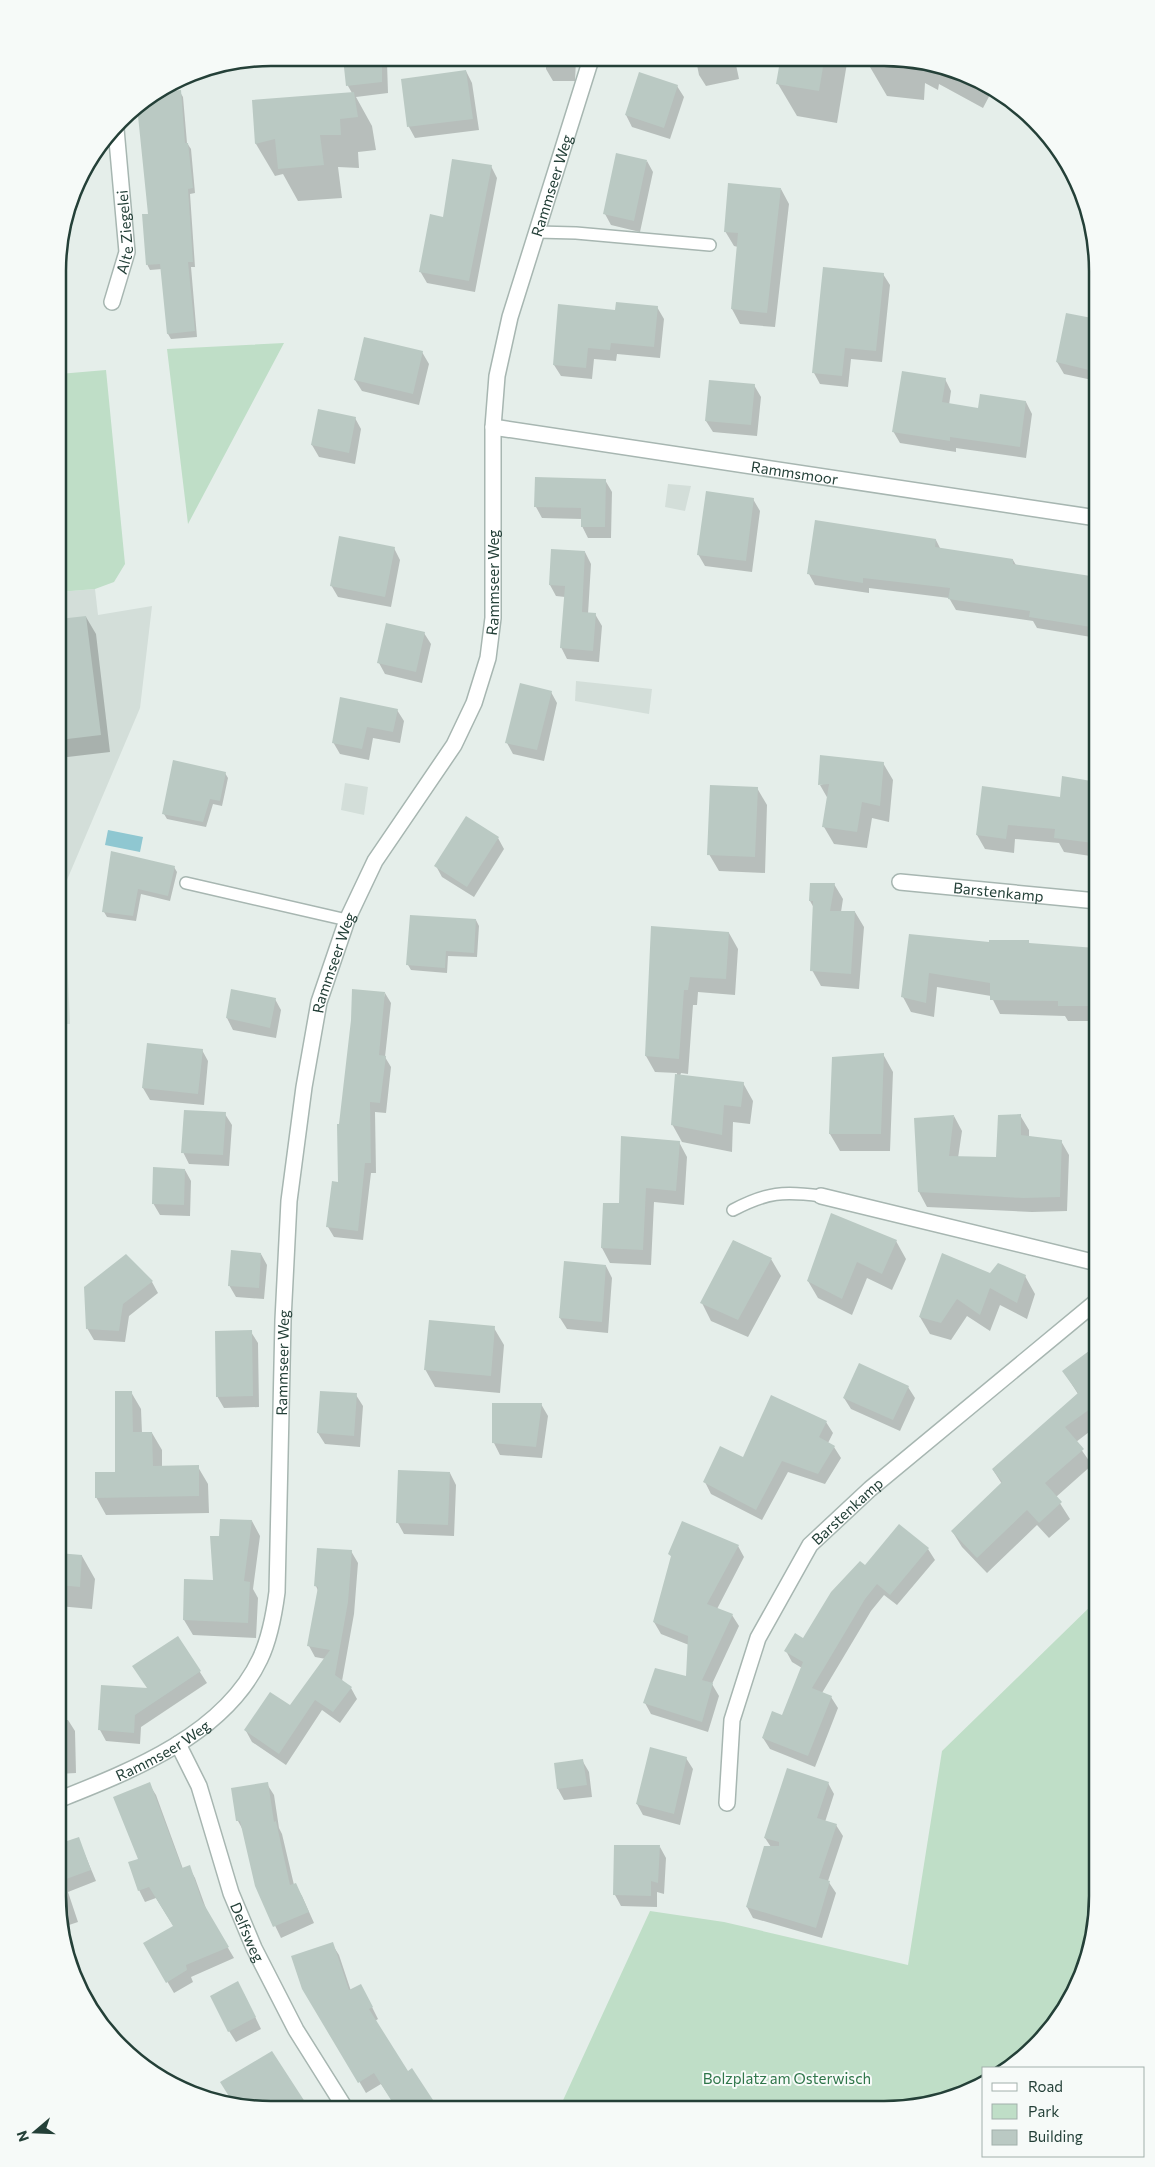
<svg xmlns="http://www.w3.org/2000/svg" width="1155" height="2167" font-family="Commissioner,sans-serif">
	<style>
		.built { fill: #d3ded9 }
		.green { fill: #bfdec7 }
		.water { fill: #8fc7d1 }
		.shadow { fill: #0003 }
		.building { fill: #bac9c3 }
		.lines { fill: none; stroke-linecap: round; stroke-linejoin: round }
		.lane-casing { stroke: #a7b6b1; stroke-width: 14 }
		.street-casing { stroke: #a7b6b1; stroke-width: 18 }
		.lane { stroke: #fff; stroke-width: 11 }
		.street { stroke: #fff; stroke-width: 15 }
		.labels { text-anchor: middle; dominant-baseline: central; stroke-width: 4; stroke-linejoin: round; paint-order: stroke }
		.street-label { font-size: 15px; fill: #244038; stroke: #f6faf8 }
		.park-label { font-size: 15px; fill: #2f764a; stroke: #f6faf8 }
		.rim { fill: none; stroke: #244038; stroke-width: 2.5 }
	</style>
	<rect width="100%" height="100%" fill="#e5eeea"/>
	<path class="built" d="M668 484 691 486 685 511 665 507Z
		M95 589 98 615 152 606 140 708 64 887 70 1024H58L59 592Z
		M576 681 652 689 649 714 575 701Z
		M345 783 368 787 364 815 341 810Z"/>
	<path class="green" d="M284 343 188 524 167 349Z
		M106 370 125 564 114 582 95 589 59 592V374Z
		M1097 1600V1910L1081 1978 1053 2026 1008 2068H984V2083L953 2098 884 2109H559L650 1911 724 1922 908 1965 942 1751Z"/>
	<path class="water" d="M108 830 143 837 140 852 105 845Z"/>
	<path class="shadow" d="M344 58H386L387 62 388 93 356 97 372 126 376 150 358 152 359 168 338 167 342 198 298 201 283 174 275 176 256 144 253 101 352 93 348 86Z
		M546 59H576L575 81H553L546 69Z
		M696 60H735L739 79 706 86 699 75Z
		M782 61 926 62 978 79 993 89 983 108 939 84 938 90 925 83 924 100 887 96 870 67 847 63 837 123 797 116 778 84Z
		M466 71 472 83 479 130 415 138 409 127 402 80Z
		M677 86 684 97 670 139 632 127 626 115Z
		M180 92 183 97 187 143 191 149 195 193 190 194 195 267H191L197 337 171 339 168 334 162 269 150 270 147 264 149 215Z
		M647 161 653 172 640 232 611 225 605 214Z
		M491 166 497 178 475 292 427 283 420 271 444 218Z
		M781 189 789 204 775 327 740 324 732 309 738 247 734 246 725 231Z
		M883 274 890 285 882 362 851 359 848 387 820 384 814 373Z
		M657 307 664 319 660 358 617 354 616 361 594 359 592 379 561 376 554 365 616 311Z
		M1067 314 1097 320V381L1064 374 1057 362Z
		M422 352 429 364 419 405 362 391 355 380Z
		M945 379 951 391 949 405 979 409 1026 402 1032 414 1026 458 956 448V452L900 443 893 431Z
		M754 385 761 397 757 436 713 432 706 421Z
		M355 418 361 429 355 464 319 457 312 445Z
		M605 480 612 492 611 538H588L582 526V519L542 518 536 507Z
		M753 499 760 511 752 572 705 566 698 554Z
		M936 540 941 550 1013 560 1016 565 1094 578 1095 574 1097 575V638L1037 628 1033 621 956 610 949 598 869 588V593L815 585 809 574Z
		M394 548 400 560 391 607 338 597 331 585Z
		M585 552 591 564 588 614H595L602 626 599 662 567 659 561 647 565 597 556 596 550 585Z
		M86 617 96 634 110 752 59 758V620Z
		M424 633 431 644 422 683 385 674 379 663Z
		M551 692 557 703 544 761 513 754 507 743Z
		M397 710 404 721 400 743 373 738 369 760 340 754 333 742Z
		M883 763 893 780 889 822 872 818 867 848 834 844 824 827 828 799 820 785Z
		M225 773 228 778 222 806 213 804 206 827 167 819 164 814Z
		M1064 778 1097 783V857L1064 852 1059 843 1015 839 1014 853 985 849 977 835 1061 799Z
		M757 788 767 805 765 873 719 871 709 854Z
		M498 838 504 849 474 897 442 877 436 866Z
		M112 852 174 867 177 872 170 901 141 894 136 921 107 917 104 912Z
		M834 884 843 899 841 912H855L864 927 859 989 821 986 812 970 814 908 810 901Z
		M476 920 479 926 477 957 448 956 447 973 411 970 408 965Z
		M653 927 729 933 738 949 735 995 698 992 697 1005H693L688 1074 681 1073 680 1076 743 1083 753 1101 750 1124 733 1122 732 1152 682 1142 672 1124 677 1073 655 1072 646 1056Z
		M910 935 991 943 1028 941 1030 944 1097 949V1021H1068L1065 1016 1000 1014 991 996 937 987 934 1017 911 1012 903 997Z
		M232 990 275 999 281 1010 276 1038 233 1030 227 1018Z
		M385 993 391 1003 385 1057 391 1067 386 1113 375 1112 376 1173H371L363 1240 334 1237 328 1227Z
		M202 1050 208 1061 204 1105 150 1100 143 1088Z
		M883 1054 893 1072 890 1151H840L830 1134Z
		M225 1114 232 1125 229 1166 189 1164 183 1152Z
		M1020 1115 1029 1130V1137L1061 1141 1069 1155 1067 1211 1032 1212 927 1207 919 1192 954 1116 962 1131 958 1158H998Z
		M679 1142 687 1157 684 1205 654 1202 651 1265 610 1263 602 1248 620 1204Z
		M185 1170 191 1181 190 1216 160 1215 153 1203Z
		M1095 1183H1097V1206L1095 1202Z
		M734 1241 771 1259 781 1276 748 1337 711 1321 702 1303Z
		M896 1241 906 1259 892 1290 867 1278 852 1315 818 1298 808 1281Z
		M261 1254 267 1265 264 1299 236 1297 229 1285Z
		M126 1255 152 1282 158 1293 129 1316 125 1342 94 1340 87 1328Z
		M606 1266 612 1278 608 1333 567 1329 560 1318Z
		M991 1275 1025 1276 1035 1294 1027 1319 1000 1305 990 1331 967 1316 951 1340 930 1334 920 1317Z
		M494 1328 504 1345 500 1393 435 1387 425 1369Z
		M251 1332 258 1343 259 1407 224 1408 217 1396Z
		M1097 1346V1426L1076 1442 1092 1465 1056 1497 1070 1519 1049 1538 1037 1525 987 1573 962 1547 952 1531 1002 1484 993 1470 1078 1394 1064 1372Z
		M908 1387 915 1398 900 1431 851 1409 844 1398Z
		M131 1392 141 1409 142 1433H152L162 1450V1467H198L208 1484 209 1513 106 1515 96 1497 116 1473Z
		M356 1395 363 1406 360 1447 325 1444 318 1433Z
		M541 1404 548 1416 542 1458 500 1455 494 1443Z
		M826 1422 833 1433 828 1443 834 1447 841 1458 825 1484 788 1472 762 1520 711 1494 705 1482 743 1459Z
		M450 1473 456 1485 454 1536 404 1534 398 1523Z
		M252 1521 260 1536 253 1589 258 1598 256 1638 193 1635 184 1620 214 1581 221 1537Z
		M738 1546 744 1557 717 1609 732 1615 739 1626 712 1684 719 1696 708 1732 651 1714 645 1703 687 1678 689 1645 661 1634 654 1622 672 1558 670 1554Z
		M928 1549 935 1560 897 1605 884 1595 871 1611 822 1693 831 1697 838 1708 815 1767 770 1749 763 1738 782 1717 802 1668 792 1662 786 1651 804 1640 865 1567Z
		M351 1551 358 1563 354 1614 342 1681 351 1688 357 1699 340 1723 322 1710 286 1765 252 1742 246 1731 290 1707 326 1659 315 1657 309 1646 318 1591 316 1586Z
		M58 1554 82 1556 95 1579 92 1609 58 1606Z
		M178 1638 207 1683 141 1727 140 1744 106 1741 100 1730 148 1689Z
		M58 1720H68L75 1731 76 1773 58 1774Z
		M686 1758 693 1769 680 1825 643 1815 637 1804Z
		M582 1760 589 1772 592 1797 564 1800 558 1789Z
		M828 1783 834 1794 825 1822 836 1825 843 1836 828 1881 836 1893 822 1938 753 1918 747 1907 771 1847 765 1838Z
		M149 1784 156 1795 183 1869 189 1867 195 1878 208 1914 234 1958 191 1977 193 1982 174 1993 145 1944 174 1927 156 1898 145 1902 139 1890 140 1859Z
		M267 1784 274 1795 279 1828 282 1834 294 1885H295L302 1896 314 1923 281 1938 256 1886 244 1832 238 1821Z
		M78 1838 96 1881 68 1892 78 1922 63 1927 58 1896V1846Z
		M660 1847 666 1858 664 1894 657 1892V1907L621 1906 615 1895Z
		M332 1944 339 1955 351 1991 367 1997 378 2019 375 2021 408 2073 412 2070 436 2108H397L381 2084 366 2093 304 1988Z
		M244 1994 261 2029 236 2042 229 2031Z"/>
	<path class="building" d="M343 58H382V82L346 86Z
		M780 61H824L819 91 776 84Z
		M466 70 473 119 407 127 401 79Z
		M639 72 678 85 664 128 625 115Z
		M181 90 185 143H188L193 188 188 189 193 262H188L195 331 167 334 160 264 146 265 142 214H148L137 106 159 92Z
		M354 92 358 117 340 119 341 135H320L324 165 278 169 275 139 255 144 252 100Z
		M616 153 647 160 634 221 603 214Z
		M452 159 492 165 469 281 419 272 430 214 443 217Z
		M728 183 781 188 767 313 731 309 738 233 724 232Z
		M823 267 884 273 876 351 845 348 842 376 812 373Z
		M616 302 658 306 654 347 611 343 610 350 588 348 586 368 553 365 558 304 615 310Z
		M1066 313 1097 319V372L1056 362Z
		M364 337 423 351 413 394 354 380Z
		M902 371 946 378 942 402 978 408 980 394 1026 401 1020 447 950 437V441L892 432Z
		M709 380 755 384 751 425 705 421Z
		M318 409 356 417 349 453 311 445Z
		M535 477 606 479 605 527H581V508L534 507Z
		M706 491 754 498 746 561 697 555Z
		M815 520 936 539 935 547 1013 559V564L1097 577V628L1029 617 1030 611 948 599 950 588 863 578V583L807 574Z
		M339 536 395 547 385 597 330 586Z
		M551 549 585 551 582 612 596 613 593 651 560 648 565 586 549 585Z
		M86 616 101 735 59 740V619Z
		M386 623 425 632 416 672 377 663Z
		M520 683 552 691 537 750 505 743Z
		M340 697 398 709 393 732 367 727 362 749 332 743Z
		M820 755 884 762 880 806 862 802 857 832 822 827 829 784 818 785Z
		M173 760 226 772 220 801 210 799 203 822 162 814Z
		M1062 776 1097 782V832L1093 843 1054 838 1055 829 1008 825 1006 839 976 835 982 786 1060 797Z
		M710 785 758 787 755 857 707 855Z
		M466 816 499 837 467 887 434 866Z
		M111 851 175 866 168 896 138 889 133 916 102 912Z
		M810 883H835L830 911H855L851 974 810 971 813 901H809Z
		M410 915 476 919 474 953 446 951 445 968 406 965Z
		M651 926 729 932 726 979 690 977 688 990H684L679 1059 645 1056Z
		M909 934 989 942V940H1029V943L1096 948 1092 1006H1058V1001L990 1000V983L929 973 926 1003 901 997Z
		M231 989 276 998 270 1028 226 1018Z
		M352 989 385 992 379 1055 386 1056 380 1103 370 1102 371 1163H365L358 1231 326 1227 332 1181 338 1182 337 1124H339L351 1020Z
		M147 1043 203 1049 198 1094 142 1088Z
		M884 1053 881 1134H829L832 1057Z
		M675 1074 744 1082 741 1107 724 1105 722 1135 671 1125Z
		M184 1110 226 1112 223 1155 181 1153Z
		M1021 1114V1135L1062 1140 1060 1197 1023 1198 918 1192 914 1118 954 1115 949 1156 996 1157 998 1115Z
		M621 1136 680 1141 676 1191 646 1188 643 1250 601 1248 603 1203H619Z
		M153 1167 185 1169 184 1205 152 1204Z
		M831 1213 897 1240 882 1274 857 1262 842 1299 807 1281Z
		M733 1240 772 1258 738 1320 700 1303Z
		M231 1250 261 1253 259 1288 228 1286Z
		M942 1253 990 1273 998 1263 1026 1275 1017 1303 990 1288 980 1315 957 1299 941 1323 919 1317Z
		M126 1254 153 1281 123 1304 119 1331 86 1329 84 1287Z
		M564 1261 606 1265 602 1322 559 1318Z
		M429 1320 495 1326 491 1376 424 1370Z
		M252 1330 253 1396 216 1397 215 1331Z
		M1097 1345V1419L1090 1409 1065 1427 1084 1449 1045 1483 1062 1502 1039 1523 1027 1510 977 1558 951 1531 1002 1482 992 1469 1078 1393 1062 1371Z
		M859 1363 909 1386 893 1420 843 1398Z
		M115 1391H132L133 1432H152L153 1466 199 1465V1496L95 1498V1472H115Z
		M320 1391 357 1393 354 1436 317 1433Z
		M771 1395 827 1421 819 1437 835 1446 818 1474 782 1461 756 1510 703 1482 720 1446 743 1457Z
		M492 1403H542L536 1447 492 1443Z
		M398 1470 450 1472 448 1525 396 1523Z
		M220 1519 252 1520 244 1581 250 1582 248 1623 183 1620 184 1579 213 1580 210 1536H219Z
		M682 1521 739 1545 707 1604 733 1614 702 1680 713 1683 702 1722 643 1703 655 1668 686 1676 688 1636 653 1622 671 1556 668 1554Z
		M899 1524 929 1548 890 1595 877 1584 865 1599 812 1688 832 1696 808 1756 762 1738 772 1711 782 1715 803 1662 784 1651 795 1633 803 1638 831 1592 860 1561 865 1565Z
		M317 1548 352 1550 348 1602 335 1675 352 1687 333 1712 315 1700 279 1754 244 1730 270 1692 290 1705 330 1650 307 1646 318 1587 314 1586Z
		M58 1553 82 1555 80 1587 58 1585Z
		M178 1636 201 1671 135 1715 134 1733 98 1730 101 1685 147 1688 132 1666Z
		M650 1747 687 1757 674 1814 636 1804Z
		M583 1759 587 1785 557 1789 554 1763Z
		M787 1768 829 1782 817 1818 837 1824 819 1878 830 1881 816 1928 746 1907 764 1846H779V1842L764 1838Z
		M150 1782 182 1868 190 1865 202 1901 229 1947 186 1965 187 1970 166 1983 143 1943 173 1926 149 1887 138 1891 128 1862 138 1859 113 1797Z
		M268 1782 274 1822 276 1821 290 1885 296 1883 309 1912 273 1927 255 1886 240 1821H236L231 1788Z
		M79 1837 91 1870 58 1882V1844Z
		M614 1845H660L658 1883 651 1881V1896L613 1895Z
		M333 1942 349 1990 361 1984 373 2007 369 2009 408 2071 412 2068 433 2100 421 2108H396L374 2073 358 2083 302 1989 291 1956Z
		M238 1981 256 2017 228 2032 210 1996Z
		M272 2051 309 2108H243L235 2106 220 2082Z"/>
	<g class="lines">
		<defs>
			<path id="lane" d="M537 232 576 233 710 245
				M186 883 347 920
				M733 1210C767 1192 784 1191 821 1196"/>
			<g id="street">
				<path id="s1" d="M112 302 127 252 116 129"/>
				<path id="s2" d="M493 427 1097 518"/>
				<path id="s3" d="M900 882 1097 901"/>
				<path d="M821 1196 1097 1263"/>
				<path id="s4" d="M178 1744 199 1786 231 1893 254 1948 296 2030 345 2108"/>
				<path id="s5" d="M58 1800C131 1771 224 1735 260 1659 270 1638 274 1615 277 1592L283 1320 289 1201 304 1087 319 1002 347 920 375 861 454 745 474 703 488 658 493 618V427L497 376 510 317 591 59"/>
				<path id="s6" d="M727 1803 732 1720 758 1638 810 1545 870 1489 1097 1301"/>
			</g>
		</defs>
		<use href="#lane" class="lane-casing"/>
		<use href="#street" class="street-casing"/>
		<use href="#lane" class="lane"/>
		<use href="#street" class="street"/>
	</g>
	<g class="labels">
		<g class="street-label">
			<text stroke="none"><textPath href="#s5" startOffset="1781">Rammseer Weg</textPath></text>
			<text stroke="none"><textPath href="#s1" startOffset="72">Alte Ziegelei</textPath></text>
			<text stroke="none"><textPath href="#s2" startOffset="305">Rammsmoor</textPath></text>
			<text stroke="none"><textPath href="#s5" startOffset="1376">Rammseer Weg</textPath></text>
			<text stroke="none"><textPath href="#s3" startOffset="99">Barstenkamp</textPath></text>
			<text stroke="none"><textPath href="#s5" startOffset="956">Rammseer Weg</textPath></text>
			<text stroke="none"><textPath href="#s5" startOffset="551">Rammseer Weg</textPath></text>
			<text stroke="none"><textPath href="#s6" startOffset="326">Barstenkamp</textPath></text>
			<text stroke="none"><textPath href="#s5" startOffset="116">Rammseer Weg</textPath></text>
			<text stroke="none"><textPath href="#s4" startOffset="201">Delfsweg</textPath></text>
		</g>
		<g class="park-label">
			<text x="787" y="2078">Bolzplatz am Osterwisch</text>
		</g>
	</g>
	<path d="M0 0H1155V2167H0ZM271 66H884A205 205 0 0 1 1089 271V1896A205 205 0 0 1 884 2101H271A205 205 0 0 1 66 1896V271A205 205 0 0 1 271 66Z" fill="#f6faf8" fill-rule="evenodd"/>
	<path class="rim" d="M271 66H884A205 205 0 0 1 1089 271V1896A205 205 0 0 1 884 2101H271A205 205 0 0 1 66 1896V271A205 205 0 0 1 271 66Z"/>
	<rect x="982" y="2067" width="162" height="90" fill="#f6faf8" stroke="#a2b0ab"/>
	<rect x="992" y="2083" width="25" height="8" fill="#ffffff" stroke="#a2b0ab"/>
	<text x="1028" y="2092" font-size="15" fill="#244038">Road</text>
	<rect x="992" y="2104" width="25" height="15" fill="#bfdec7" stroke="#a2b0ab"/>
	<text x="1028" y="2117" font-size="15" fill="#244038">Park</text>
	<rect x="992" y="2130" width="25" height="15" fill="#bac9c3" stroke="#a2b0ab"/>
	<text x="1028" y="2142" font-size="15" fill="#244038">Building</text>
	<g transform="translate(35 2132) rotate(251)" stroke="#f6faf8" stroke-width="4" paint-order="stroke">
	<path d="M0-4L9 19L0 12L-9 19Z" fill="#244038"/>
	<text y="-8" font-size="14" font-weight="bold" text-anchor="middle" fill="#244038">N</text>
	</g>
</svg>
